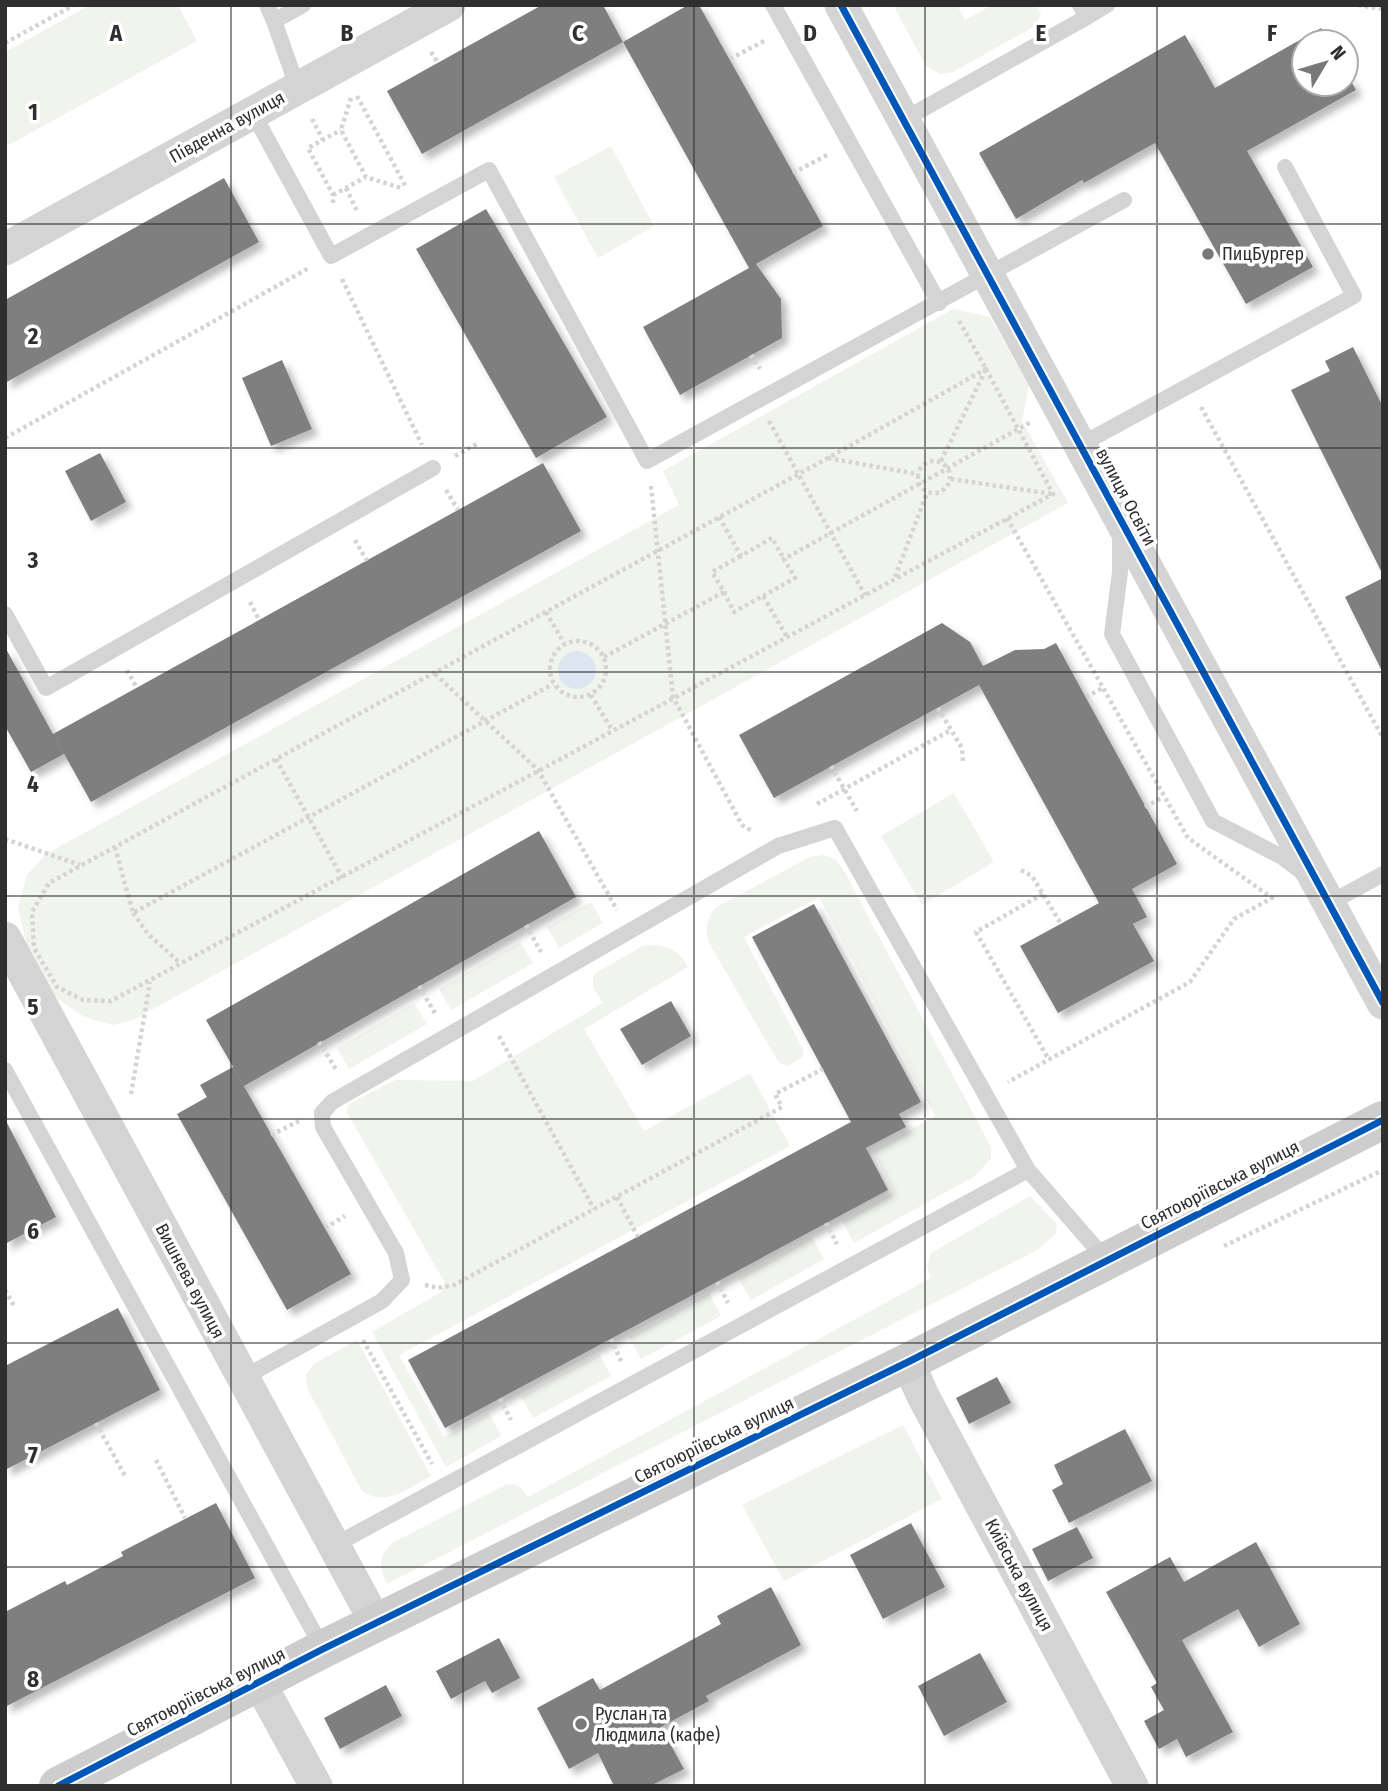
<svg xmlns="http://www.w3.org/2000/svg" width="1388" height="1791" font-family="'Fira Sans Condensed',sans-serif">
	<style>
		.green { fill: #f0f4ec }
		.water { fill: #dbe6f0 }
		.building { fill: #7f7f7f; filter: url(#shadow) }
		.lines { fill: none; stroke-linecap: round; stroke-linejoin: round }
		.path { stroke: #d4d4d4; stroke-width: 4.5; stroke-dasharray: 3.5 3.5; stroke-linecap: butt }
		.lane { stroke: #d4d4d4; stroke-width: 16 }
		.street { stroke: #d4d4d4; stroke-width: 33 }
		.secondary { stroke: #cdcdcd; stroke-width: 38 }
		.cycleway-casing { stroke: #fff; stroke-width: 11 }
		.cycleway { stroke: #0057b8; stroke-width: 7 }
		.grid { fill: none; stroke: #2f2f2f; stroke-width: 2; stroke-opacity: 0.55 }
		.poi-dot { fill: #787878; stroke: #fff; stroke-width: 2.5 }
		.labels { text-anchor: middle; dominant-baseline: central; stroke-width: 7; stroke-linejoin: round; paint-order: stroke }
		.street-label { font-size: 18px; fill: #2f2f2f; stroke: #fff }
		.poi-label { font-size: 18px; fill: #2f2f2f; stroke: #fff; text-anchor: start }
		.grid-label { font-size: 23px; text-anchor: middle; font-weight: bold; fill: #2f2f2f; stroke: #fff; stroke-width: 7; stroke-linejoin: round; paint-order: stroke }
	</style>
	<defs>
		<filter id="shadow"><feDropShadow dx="6" dy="6" stdDeviation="3.5" flood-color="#0004"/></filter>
	</defs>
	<rect width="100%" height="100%" fill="#fff"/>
	<path class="green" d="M90 5H178L197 41 5 147V52Z
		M893 5H957L965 20 992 5H1037L1041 14 1035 26 953 72 940 74 926 66Z
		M611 146 654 226 598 258 554 177Z
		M953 309 990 317 1029 385 1022 421 1068 503 135 1019 113 1025 84 1017 51 994 28 951 18 907 27 875 46 854 679 505 663 471Z
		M954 793 994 862 922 905 881 836Z
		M824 855 835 859 843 869 991 1147V1158L975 1176 854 1243 842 1221 894 1192 873 1151 935 1116 819 897 744 937 804 1051 802 1057 788 1066 779 1063 709 943C705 928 706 920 715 908L810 857Z
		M591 902 603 923 559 948 547 927Z
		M520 942 533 963 451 1010 439 989Z
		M657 945C673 948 680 953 688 967L584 1029 644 1131 750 1073 790 1146 399 1355 444 1437 489 1413 501 1436 446 1467 372 1332 441 1292 445 1283 346 1111 350 1103 395 1080 473 1081 603 1003 593 987V978L597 972 643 946Z
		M414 1003 427 1024 349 1069 337 1048Z
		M1030 1196 1057 1224 1056 1233 1039 1249 387 1584C378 1566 378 1555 394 1542L507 1484 518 1485 528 1497 931 1278 927 1266 931 1253Z
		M812 1237 824 1259 751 1300 738 1278Z
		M709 1293 721 1316 641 1359 629 1337Z
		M357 1340 431 1476C408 1488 386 1508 362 1491L307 1388 306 1375 314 1364Z
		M599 1354 611 1376 533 1418 521 1396Z
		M903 1425 942 1499 784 1581 742 1505Z"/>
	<path class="water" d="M558 670a19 19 0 1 1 38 0a19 19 0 1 1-38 0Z"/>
	<path class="building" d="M542 5H603L623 42 422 154 387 91Z
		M688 5H699L823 226 756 264 781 299 782 338 680 395 643 327 749 268 623 42Z
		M1321 28 1329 42H1304V84H1346V72L1356 90 1247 151 1313 267 1246 304 1155 143 1084 183 1082 180 1016 219 979 153 1185 35 1215 88Z
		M224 178 259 242 5 383V300Z
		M486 209 607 417 536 458 416 249Z
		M1353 347 1383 407V575L1291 390 1330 371 1325 361Z
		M282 360 312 429 271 446 242 378Z
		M100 453 126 502 91 521 65 471Z
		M543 463 581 531 91 802 53 734Z
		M1383 578V673L1345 597Z
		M942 623 970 642 983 666 1015 650 1044 649 1056 643 1177 864 1132 889 1147 917 1133 924 1154 961 1058 1013 1020 946 1099 903 979 685 774 798 739 735Z
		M5 647 64 754 31 772 5 726Z
		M539 831 576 897 244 1086 206 1020Z
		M814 904 921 1102 899 1114 906 1127 866 1148 888 1190 445 1428 408 1360 851 1122 752 937Z
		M671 1001 691 1036 642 1065 620 1029Z
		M233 1067 351 1274 287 1310 177 1114 207 1097 200 1085Z
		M5 1119 56 1217 5 1244Z
		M118 1308 160 1390 5 1470V1366Z
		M997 1377 1011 1403 969 1424 956 1398Z
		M1125 1429 1152 1481 1069 1523 1052 1490 1063 1484 1054 1465Z
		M216 1503 255 1578 5 1707V1612L65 1581 67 1585 123 1556 121 1552Z
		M911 1523 945 1587 883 1619 850 1555Z
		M1077 1527 1093 1558 1048 1581 1032 1549Z
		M1256 1542 1300 1624 1259 1647 1238 1609 1182 1640 1233 1732 1186 1757 1177 1739 1159 1749 1144 1721 1164 1710 1151 1687 1157 1683 1106 1592 1170 1557 1184 1582Z
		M771 1587 801 1645 706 1696 709 1701 661 1727 684 1769 650 1786H614L598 1753 569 1769 537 1708 593 1678 600 1690 721 1624 717 1616Z
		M499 1638 520 1678 492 1693 485 1681 451 1699 436 1671Z
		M980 1653 1007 1702 944 1736 918 1686Z
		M386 1685 402 1716 340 1749 324 1718Z"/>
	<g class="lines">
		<path class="path" d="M1358 5 1383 9
			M5 43 74 5
			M431 52 438 63
			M730 59 766 40
			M357 96 406 187
			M351 98 341 130 366 177 401 188
			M312 119 323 140
			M793 173 827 155
			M346 188 358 213
			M333 195 366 177
			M333 203V195L308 148 341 130
			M342 279 422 445
			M751 355 760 369
			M986 369 1053 494 111 1001 83 1000 57 987 34 948 32 912 49 883 828 458Z
			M1201 407 1383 738
			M769 421 865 595
			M5 438 309 268
			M455 456 477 444
			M828 458 917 474
			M918 477a16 16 0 1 1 32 0a16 16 0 1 1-32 0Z
			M941 461 986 369 958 319
			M951 479 1052 494
			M651 486 673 697 742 825 752 831
			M446 490 458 510
			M719 517 741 556 772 538 784 559
			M1007 518 1188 838 1272 898 1234 919 1190 982 1008 1082
			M355 540 367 561
			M895 577 927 493
			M724 592 734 612 763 596 787 637
			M763 596 795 578 784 559 1031 422
			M250 602 259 620
			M546 612 564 643
			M550 669a28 28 0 1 1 56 0a28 28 0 1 1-56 0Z
			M604 657 724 592 712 572 741 556
			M127 670 137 688
			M435 674 538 770 617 910
			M591 695 612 730
			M1086 697 1103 688
			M938 708 962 748 963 762
			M276 759 343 879
			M831 766 857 811
			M817 804 951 730
			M1145 807 1163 797
			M5 839 80 865
			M115 847 133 913 553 684
			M1021 870 1032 876 1061 924
			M1043 894 976 932 1049 1060
			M133 913 148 934 181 964
			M526 925 541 952
			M419 986 436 1015
			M499 1036 594 1209
			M319 1042 337 1071
			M131 1094 150 982
			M271 1135 299 1121
			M617 1197 638 1237
			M826 1223 837 1244
			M325 1228 345 1216
			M1224 1246 1383 1170
			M717 1282 728 1303
			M425 1285 438 1288 454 1285 782 1107 775 1094 823 1069
			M5 1290 14 1306
			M611 1339 621 1361
			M363 1340 432 1464
			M500 1399 511 1420
			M96 1423 125 1476
			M156 1460 185 1518"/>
		<path class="lane" d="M267 5 274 21 303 5
			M773 5 939 303
			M1087 17 1107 5
			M274 21 298 89
			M253 113 331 256 489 170 647 461 1124 200
			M903 120 1087 17 1080 5
			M1080 445 1354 296 1285 167
			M1120 533V572L1112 634 1213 821 1282 857 1303 873
			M5 614 46 688 433 468
			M1328 904 1383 874
			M5 1070 323 1649
			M243 1378 382 1301 402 1280 396 1253 323 1127 322 1113 332 1102 778 846 835 828 1028 1170 1107 1261
			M333 1546 1028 1170"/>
		<path class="street" d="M841 5 1383 1003
			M5 249 449 5
			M5 938 376 1623
			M908 1362 923 1396 1132 1786
			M259 1682 316 1786"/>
		<path class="secondary" d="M58 1786 323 1649 908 1362 1383 1120"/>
		<defs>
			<path id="cycleway" d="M841 5 1383 1003
				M58 1786 323 1649 908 1362 1383 1120"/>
		</defs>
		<use href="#cycleway" class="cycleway-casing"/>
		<use href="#cycleway" class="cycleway"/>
	</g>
	<path class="grid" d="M231 5V1786M463 5V1786M694 5V1786M925 5V1786M1157 5V1786M5 224H1383M5 448H1383M5 672H1383M5 896H1383M5 1119H1383M5 1343H1383M5 1567H1383"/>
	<g class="poi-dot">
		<circle cx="1208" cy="254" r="7"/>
		<circle cx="581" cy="1724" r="7"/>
	</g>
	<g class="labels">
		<g class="street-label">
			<text transform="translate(227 127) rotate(-29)">Південна вулиця</text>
			<text transform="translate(1126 497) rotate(62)">вулиця Освіти</text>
			<text transform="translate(1220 1185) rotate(-27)">Святоюріївська вулиця</text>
			<text transform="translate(190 1281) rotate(62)">Вишнева вулиця</text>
			<text transform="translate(714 1440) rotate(-26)">Святоюріївська вулиця</text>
			<text transform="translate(1019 1575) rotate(62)">Київська вулиця</text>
			<text transform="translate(206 1692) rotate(-27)">Святоюріївська вулиця</text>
		</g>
		<g class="poi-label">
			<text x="1222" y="254">ПицБургер</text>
			<text x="595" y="1714">Руслан та<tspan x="595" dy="21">Людмила (кафе)</tspan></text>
		</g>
	</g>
	<g class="grid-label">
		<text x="116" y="41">A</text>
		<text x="347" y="41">B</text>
		<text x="578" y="41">C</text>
		<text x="810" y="41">D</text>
		<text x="1041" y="41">E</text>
		<text x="1272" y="41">F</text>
		<text x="33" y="120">1</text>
		<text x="33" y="344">2</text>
		<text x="33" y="568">3</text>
		<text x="33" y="792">4</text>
		<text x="33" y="1015">5</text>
		<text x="33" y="1239">6</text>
		<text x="33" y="1463">7</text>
		<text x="33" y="1687">8</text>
	</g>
	<rect width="1388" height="1791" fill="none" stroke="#2f2f2f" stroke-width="14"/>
	<g transform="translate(1325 63) rotate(52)"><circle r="33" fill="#ffffff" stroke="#acacac" stroke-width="2"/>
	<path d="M0-5L12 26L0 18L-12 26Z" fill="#787878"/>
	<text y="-10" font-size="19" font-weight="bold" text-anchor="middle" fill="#2f2f2f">N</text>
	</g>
</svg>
